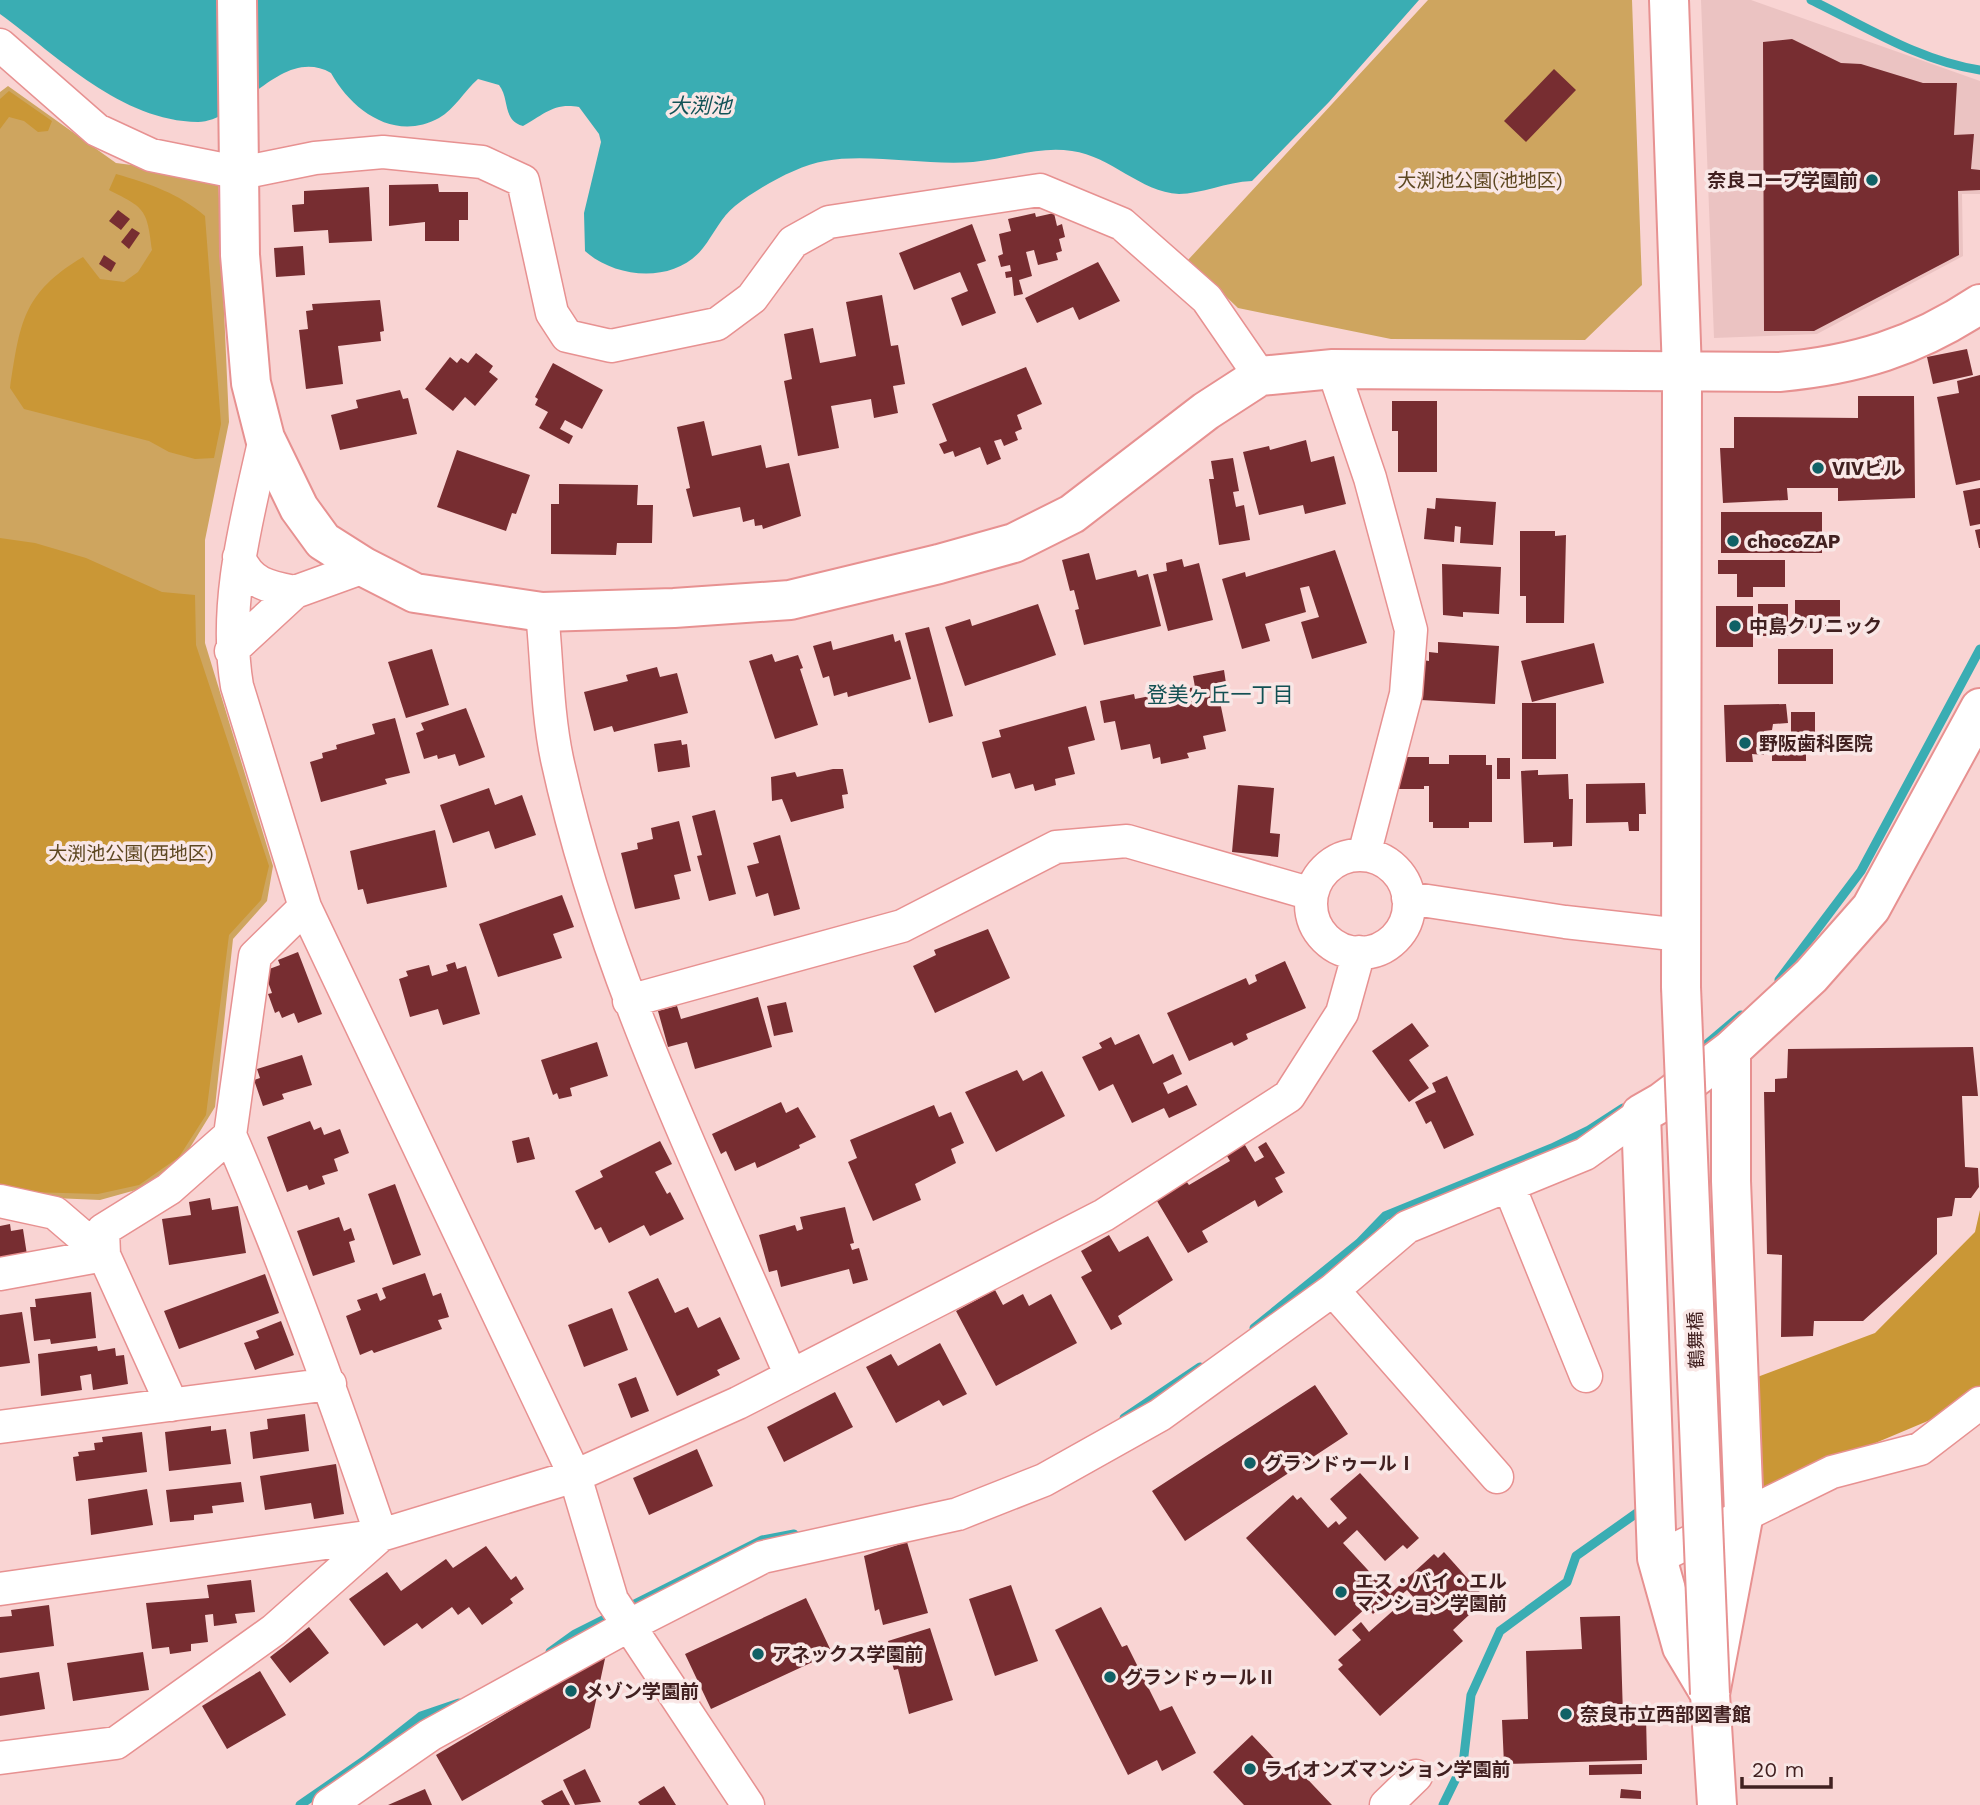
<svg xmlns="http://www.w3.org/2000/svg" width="1980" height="1805" font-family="'Work Sans','Noto Sans JP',sans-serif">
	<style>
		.built { fill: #ebc3c2 }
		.green { fill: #cea55f }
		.forest { fill: #ca9736 }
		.water { fill: #3aadb3 }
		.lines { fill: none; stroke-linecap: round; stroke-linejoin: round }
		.stream { stroke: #3aadb3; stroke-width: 9 }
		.building { fill: #772d31 }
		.street-casing { stroke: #e79191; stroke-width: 35 }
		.secondary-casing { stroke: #e79191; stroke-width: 42 }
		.street { stroke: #fff; stroke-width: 32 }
		.secondary { stroke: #fff; stroke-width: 38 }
		.secondary-bridge-casing { stroke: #e79191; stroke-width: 42; stroke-linecap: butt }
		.secondary-bridge { stroke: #fff; stroke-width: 38 }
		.poi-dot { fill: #106166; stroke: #f9e7e6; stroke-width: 2.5 }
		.labels { text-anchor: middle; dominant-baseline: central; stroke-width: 7; stroke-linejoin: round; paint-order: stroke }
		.park-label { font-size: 19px; fill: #5e4822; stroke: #f9e7e6 }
		.poi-label { font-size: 19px; font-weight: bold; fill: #412020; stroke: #f9e7e6; text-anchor: start }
		.street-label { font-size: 19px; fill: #412020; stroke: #f9e7e6 }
		.water-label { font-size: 21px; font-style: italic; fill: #125357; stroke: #f9e7e6 }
		.neighbourhood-label { font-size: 21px; fill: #125053; stroke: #f9e7e6 }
	</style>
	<rect width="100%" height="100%" fill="#f9d4d3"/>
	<path class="built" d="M1701 0H1751L1980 81V194H1962L1963 256 1817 334 1714 338Z"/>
	<path class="green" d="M1428 0H1632L1642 285 1585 340 1391 339 1238 308 1188 260Z
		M8 86 116 163 218 176 229 422 205 540V643L273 866 267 901 233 939 215 1107 186 1154 143 1188 100 1200 31 1197 0 1190V92Z"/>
	<path class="forest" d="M9 91 52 121 48 131 38 132 24 121 9 117 0 129V99Z
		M116 174C150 184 178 193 205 216L221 424 214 458 195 459 169 452 149 441 24 409 10 388C20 324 22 293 83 257L100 279 124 282 138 272 152 250C147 209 145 208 109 190Z
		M0 538 35 543 86 558 162 592 195 595 196 645 269 866 261 900 229 935 206 1115 179 1157 139 1185 98 1194 29 1192 0 1185Z
		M1980 1210V1399L1752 1495V1379L1875 1333 1975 1232Z"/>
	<path class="water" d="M0 0H1419L1329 102 1252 181C1226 182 1201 194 1179 194 1140 192 1111 156 1072 151 1037 146 1007 159 973 162 928 166 869 153 825 161 796 166 758 188 735 206 721 217 714 234 703 248 675 284 616 279 585 251L584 213 601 142 599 134 579 107C554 102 543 115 523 126 502 120 510 99 499 85L478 79C464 91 455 109 439 118 395 142 352 111 331 73 281 45 241 122 198 122 121 121 59 57 0 14Z"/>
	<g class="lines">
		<path class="stream" d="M1811 0C1865 26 1919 61 1980 70
			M1779 980 1861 871 1980 649
			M1701 1049 1741 1015
			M1254 1328 1359 1243 1385 1216 1552 1148 1589 1130 1623 1108
			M1124 1418 1200 1367
			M550 1652 575 1634 762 1540 794 1534
			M300 1805 365 1760 421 1716 459 1703
			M1443 1805 1463 1764 1471 1695 1500 1631 1567 1582 1576 1556 1641 1510 1642 1505"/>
	</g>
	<path class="building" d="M1792 39 1841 63 1861 64 1923 83H1957L1954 135 1974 134 1971 169 1980 170V190L1958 191 1959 255 1814 331H1764L1763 42Z
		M1554 69 1576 90 1526 142 1504 121Z
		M438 184 439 192H468V220H459V241H425V222L389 226V185Z
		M369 187 372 241 329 243 328 230 294 232 292 205 304 204V191Z
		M118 210 130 219 121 230 109 221Z
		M1035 213 1036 217 1054 213 1057 226 1062 224 1065 237 1059 239 1062 251 1056 253 1058 260 1038 265 1034 250 1026 252 1032 276 1019 280 1023 294 1014 296 1012 277 1006 278 1005 272 1011 271 1010 265 1001 267 998 256 1003 254 999 234 1011 231 1008 219Z
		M972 224 986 261 977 264 996 313 962 326 951 298 968 291 960 272 914 290 899 253Z
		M132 228 140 233 129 249 121 242Z
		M303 246 305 275 276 277 274 248Z
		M104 255 116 263 111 272 99 264Z
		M1098 262 1120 301 1079 320 1073 307 1037 323 1025 298Z
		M882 295 891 346 898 345 905 384 893 386 898 413 874 418 871 399 831 406 839 448 798 456 784 381 792 379 784 334 813 328 820 363 856 356 846 302Z
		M380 300 384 331 380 332 381 341 338 346 343 384 306 389 299 330 308 329 306 311 313 310 312 304Z
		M1967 349 1973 375 1933 384 1927 357Z
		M476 353 493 366 489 372 498 379 475 406 465 397 453 411 425 389 450 357 457 363 461 358 468 363Z
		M553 363 603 390 582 429 565 420 560 429 573 436 569 444 539 428 548 412 535 405 538 399 535 397Z
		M1026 367 1042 404 1017 415 1022 429 1015 432 1018 440 1004 446 1001 439 994 441 1001 459 987 465 980 447 955 457 953 451 944 454 939 444 947 441 932 404Z
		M1980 375V480L1956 485 1937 397 1959 393 1957 381Z
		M400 390 403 399 408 398 417 434 340 450 331 415 358 408 356 400Z
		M1858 396H1914L1915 498 1838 501V488H1787L1788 500 1723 503 1720 448H1734V417L1858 418Z
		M1392 401H1437V472H1398V431H1392Z
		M704 421 712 456 761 445 766 468 789 463 801 516 763 529 762 525 755 526 754 519 743 522 740 507 693 517 686 489 690 488 677 427Z
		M1306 440 1311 462 1334 456 1346 504 1305 514 1303 505 1259 515 1243 452 1269 446 1270 450Z
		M457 450 530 475 516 514 512 513 506 531 437 507Z
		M1233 458 1239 491 1233 492 1236 507 1244 505 1250 540 1219 545 1209 479H1214L1211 461Z
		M559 484 638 485 637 505H653L652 543H617L616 555 551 554V504H559Z
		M1980 488V524L1970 526 1963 491Z
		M1436 498 1496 502 1493 545 1460 543 1461 527 1455 526 1454 542 1424 539 1427 508 1435 509Z
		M1721 512H1822V553H1721Z
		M1980 529V548H1979L1975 530Z
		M1520 531H1555V536L1566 535 1564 623H1526V596H1520Z
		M1335 550 1367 643 1312 659 1301 622 1319 617 1309 586 1300 588 1306 612 1265 624 1270 641 1242 649 1222 579 1245 572 1246 577Z
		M1089 553 1096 580 1136 570 1138 577 1148 574 1161 626 1084 645 1075 610 1079 609 1074 590 1070 591 1062 560Z
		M1182 559 1184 567 1199 563 1213 620 1168 631 1153 574 1167 571 1166 563Z
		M1718 560H1785V587H1753V597H1737V574H1718Z
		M1442 564 1501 567 1499 614 1463 612V617L1443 615Z
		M1795 600H1840V623H1832V628H1795Z
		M1038 604 1056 655 965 686 945 627 970 619 972 626Z
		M1758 604H1788V636H1758Z
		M1716 606H1753V647H1716Z
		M929 627 953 716 929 723 905 633Z
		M893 634 895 642 900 640 911 679 848 697 847 692 834 696 829 676 823 678 813 646 831 641 833 650Z
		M1438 642 1499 646 1495 704 1421 700 1423 660 1429 661V652L1438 653Z
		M1594 643 1604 683 1532 702 1521 661Z
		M432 649 449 705 406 718 388 662Z
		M1778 649H1833V684H1778Z
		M772 654 775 662 798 655 803 668 800 669 818 725 775 739 749 661Z
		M657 667 660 677 677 673 688 713 614 732 612 726 594 731 584 692 628 681 626 675Z
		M1224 670 1227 690 1218 692 1226 731 1203 736 1206 749 1187 753 1189 758 1161 764 1160 757 1153 759 1150 744 1121 750 1115 721 1104 723 1100 701 1134 694 1135 699 1195 687 1193 676Z
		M1522 703H1556V759H1522Z
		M1786 704 1788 723 1773 724 1772 730 1764 731V755L1752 754 1753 762H1726L1724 705Z
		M1086 706 1095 740 1068 747 1075 774 1055 779 1056 785 1035 791 1033 784 1015 789 1010 773 992 778 982 742 1001 737 999 730Z
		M466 708 485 757 459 766 455 754 438 759 437 755 424 759 416 733 424 730 421 723Z
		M1791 712H1815V741H1806V761H1772V739H1791Z
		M395 718 410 773 385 779 387 784 321 802 310 762 323 758 322 753 337 749 336 745 375 734 372 724Z
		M681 740 682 745 687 744 690 767 658 772 654 744Z
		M1449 755H1486V765H1492V822H1469V828H1433V822H1429V786H1424V789H1398V757H1429V764H1449Z
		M1497 758H1510V779H1497Z
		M833 769H843L848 794 842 795 844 808 791 822 782 799 772 801 771 777 795 772 797 777Z
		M1538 770V775L1568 774 1569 799H1573L1572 846 1553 847V842L1524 843 1521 771Z
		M1645 783 1646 814H1639V831H1629L1628 822 1586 823V784Z
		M1238 785 1274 788 1270 833 1280 834 1278 857 1232 852Z
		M489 788 495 805 522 795 536 835 495 849 489 831 453 843 440 805Z
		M715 810 736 894 709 901 697 856 702 855 692 816Z
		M679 821 691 871 674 875 680 899 635 909 621 853 638 849 637 843 653 839 651 828Z
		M435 830 447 887 367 904 363 889 358 890 350 851Z
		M780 835 800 909 774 916 768 893 756 897 747 866 759 863 753 843Z
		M562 895 574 927 553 934 562 958 498 977 479 924Z
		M988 929 1010 978 935 1013 913 966 936 955 934 950Z
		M298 952 322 1014 298 1023 294 1013 282 1018 279 1011 275 1013 268 994 272 993 264 971 280 965 278 960Z
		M1285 961 1306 1008 1246 1034 1248 1039 1234 1046 1232 1042 1189 1061 1167 1013 1246 978 1249 985 1257 981 1255 975Z
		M455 962 457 969 466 966 480 1014 443 1025 438 1009 410 1017 399 979 408 976 406 971 429 965 432 976 448 971 446 965Z
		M758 997 772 1047 695 1069 687 1042 668 1047 658 1011 677 1006 681 1019Z
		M786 1002 793 1032 774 1036 767 1006Z
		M1412 1023 1429 1046 1409 1060 1429 1088 1409 1102 1372 1051Z
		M1139 1034 1153 1064 1173 1054 1182 1074 1163 1083 1168 1094 1187 1085 1197 1105 1169 1118 1164 1108 1132 1123 1113 1084 1099 1091 1082 1057 1102 1048 1099 1043 1111 1037 1115 1045Z
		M597 1042 608 1076 570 1088 572 1096 559 1099 557 1093 553 1095 541 1060Z
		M1973 1047 1978 1096H1962L1965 1167 1978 1168 1979 1187 1971 1198H1955L1952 1216 1937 1218V1254L1863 1321H1814L1813 1336 1781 1337 1782 1255 1767 1254 1764 1092H1775V1079L1787 1078 1788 1049Z
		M302 1055 312 1085 282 1094 284 1099 263 1106 254 1080 260 1078 257 1069Z
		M1017 1070 1023 1081 1042 1071 1065 1116 996 1152 965 1092Z
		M1447 1076 1474 1135 1444 1149 1431 1121 1426 1124 1415 1102 1436 1092 1432 1083Z
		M781 1102 786 1113 798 1107 816 1137 799 1145 800 1148 757 1168 755 1162 735 1171 726 1151 721 1154 712 1134Z
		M934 1105 939 1117 951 1112 964 1143 951 1149 956 1163 915 1184 921 1200 873 1221 848 1162 857 1158 850 1140Z
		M310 1121 314 1130 321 1127 324 1135 340 1129 349 1153 334 1159 338 1171 322 1176 325 1184 309 1190 307 1185 287 1192 267 1137Z
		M529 1137 535 1159 517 1163 512 1141Z
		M1242 1140 1255 1162 1264 1157 1258 1147 1266 1142 1285 1173 1275 1178 1283 1192 1258 1207 1255 1200 1202 1231 1208 1242 1188 1253 1154 1196 1184 1178 1189 1185 1230 1161 1224 1151Z
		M660 1141 672 1164 655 1172 667 1194 670 1192 684 1219 650 1236 644 1225 609 1243 601 1227 595 1230 575 1191 603 1177 600 1171Z
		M395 1184 421 1255 393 1265 368 1194Z
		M210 1198 212 1210 238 1206 246 1253 169 1265 162 1219 191 1215 189 1202Z
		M845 1207 854 1243 850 1244 852 1250 859 1248 868 1280 853 1284 849 1269 781 1287 777 1270 769 1272 759 1235 795 1225 797 1231 803 1229 800 1217Z
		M339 1217 344 1231 351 1228 355 1240 349 1242 355 1262 313 1276 297 1231Z
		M10 1224 11 1231 23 1229 27 1255 0 1259V1226Z
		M1109 1235 1119 1252 1148 1236 1173 1280 1118 1316 1122 1324 1111 1330 1081 1277 1092 1271 1081 1251Z
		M425 1273 433 1296 441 1293 449 1317 438 1320 442 1329 374 1353 372 1350 360 1355 346 1316 361 1310 357 1300 377 1293 380 1301 386 1298 382 1288Z
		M265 1274 279 1313 179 1349 164 1311Z
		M658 1278 675 1313 688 1307 698 1328 720 1317 740 1359 717 1370 720 1375 677 1396 628 1292Z
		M995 1290 1003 1305 1023 1294 1029 1306 1051 1294 1077 1343 996 1386 956 1311Z
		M91 1292 96 1338 51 1344 50 1339 34 1341 30 1307H36L35 1299Z
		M612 1308 628 1350 584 1367 568 1325Z
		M22 1312 30 1363 0 1367V1315Z
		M281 1321 294 1355 255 1370 244 1343 259 1338 256 1331Z
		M940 1343 967 1394 943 1406 939 1400 896 1423 866 1367 891 1354 898 1366Z
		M97 1346 98 1351 115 1348 116 1356 124 1355 128 1384 93 1390 91 1374 80 1376 82 1390 41 1396 38 1354Z
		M636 1377 649 1411 631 1418 618 1384Z
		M1315 1385 1348 1434 1185 1541 1152 1491Z
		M835 1392 853 1427 784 1462 767 1427Z
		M305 1414 309 1451 253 1459 250 1432 268 1429 267 1419Z
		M211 1426V1431L226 1429 231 1464 169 1471 165 1432Z
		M142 1432 147 1472 76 1481 73 1457 79 1456 78 1452 95 1450 94 1443 103 1442 102 1437Z
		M697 1449 713 1486 649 1515 633 1478Z
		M336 1464 344 1514 314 1519 311 1503 265 1510 260 1476Z
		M1360 1473 1419 1538 1407 1549 1403 1545 1385 1561 1357 1530 1343 1543 1390 1594 1434 1554 1438 1558 1444 1552 1486 1599 1453 1630 1463 1641 1380 1716 1338 1669 1343 1665 1338 1660 1361 1640 1352 1630 1361 1622 1369 1632 1405 1600 1409 1604 1415 1599 1407 1590 1385 1609 1382 1606 1373 1614 1367 1607 1335 1636 1246 1538 1293 1495 1297 1500 1301 1497 1328 1528 1336 1521 1339 1525 1347 1518 1330 1499Z
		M241 1482 244 1502 212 1506 213 1513 194 1515V1520L170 1522 166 1490Z
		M147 1489 153 1525 91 1535 88 1499Z
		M907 1542 928 1613 883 1625 879 1609 875 1611 864 1556Z
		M486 1546 511 1580 516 1576 524 1589 510 1599 513 1603 482 1625 469 1607 458 1615 452 1607 422 1629 417 1623 384 1646 349 1599 387 1572 401 1591 446 1559 453 1568Z
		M251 1580 255 1612 235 1614 237 1623 214 1626 213 1614 205 1615 208 1642 191 1644V1651L170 1654 169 1647 152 1649 146 1603 209 1598 207 1585Z
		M1011 1585 1038 1661 995 1676 969 1599Z
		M806 1598 832 1653 711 1709 685 1654Z
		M49 1605 54 1646 0 1653V1617L12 1616 11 1610Z
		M1101 1607 1122 1647 1127 1645 1160 1711 1172 1706 1196 1753 1162 1771 1157 1760 1128 1775 1055 1630Z
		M1620 1616 1623 1716H1646L1647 1760 1504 1764 1502 1720 1528 1719 1526 1651 1582 1649 1580 1617Z
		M309 1627 329 1653 290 1683 270 1657Z
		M930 1628 953 1700 909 1714 898 1669 894 1670 889 1653 891 1652 888 1641Z
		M143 1652 149 1690 73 1701 67 1663Z
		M606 1654 590 1728 462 1801 436 1755Z
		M260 1671 286 1715 227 1749 202 1706Z
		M39 1672 45 1709 0 1716V1678Z
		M1252 1735 1288 1773 1295 1766 1332 1805H1244L1213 1772Z
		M1642 1764V1774L1589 1775V1765Z
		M585 1769 601 1802 575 1805 563 1780Z
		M664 1786 676 1805H640L638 1802Z
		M425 1789 432 1805H388Z
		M1621 1789 1641 1791V1799L1620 1798Z
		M562 1790 570 1805H544L541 1801Z"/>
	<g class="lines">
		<defs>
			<path id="street" d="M0 45 97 130 151 155 241 173 315 158 383 152 482 162 523 181 552 313 567 336 611 346 717 324 752 298 793 242 829 222 1040 190 1122 224 1207 299 1260 376
				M1333 369 1370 478 1411 630 1406 694 1364 855
				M265 438C247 519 223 603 237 686L305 907 575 1476 612 1600 748 1805
				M239 557C250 584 269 587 295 592
				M542 612C547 660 547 712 557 759 604 975 704 1174 791 1376
				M231 651 295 592 364 567
				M1311 904a49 49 0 1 1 98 0a49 49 0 1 1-98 0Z
				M1408 898 1565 922 1681 935
				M629 1001 902 926 1056 847 1127 841 1312 894
				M1509 1186 1586 1376
				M0 1201 55 1213 104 1255 172 1405
				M0 1274 104 1255 103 1230 169 1189 230 1135 255 956 305 907
				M1333 1290 1497 1477
				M0 1427 330 1384
				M1657 1558 1832 1472 1920 1449 1980 1403
				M0 1589 381 1535 575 1476 738 1403 1104 1215 1289 1096 1342 1013 1359 952
				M0 1758 116 1743 274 1630 381 1535C335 1399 287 1266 230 1135
				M329 1805 430 1735 628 1626 763 1557 958 1514 1044 1480 1160 1415 1333 1290 1407 1227 1585 1154 1641 1114
				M1386 1805 1416 1776"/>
			<path id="secondary" d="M237 0 240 255 251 383 265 438 299 508 323 541 364 567 415 593 542 612 674 608 790 600 939 564 1014 543 1072 514 1206 411 1260 376 1333 369 1779 372C1856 365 1915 347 1980 304
				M1669 0 1682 372 1681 987
				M1710 1694 1682 1647 1657 1558 1641 1114 1662 1102 1731 1050 1811 976 1871 908 1980 708
				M1717 1805 1710 1694 1744 1513 1731 1181V1050"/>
		</defs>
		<use href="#street" class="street-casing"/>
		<use href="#secondary" class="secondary-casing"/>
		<use href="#street" class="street"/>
		<use href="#secondary" class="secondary"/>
		<defs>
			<path id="secondary-bridge" d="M1681 987 1710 1694"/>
		</defs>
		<use href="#secondary-bridge" class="secondary-bridge-casing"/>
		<use href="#secondary-bridge" class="secondary-bridge"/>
	</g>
	<g class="poi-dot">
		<circle cx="1872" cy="180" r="7"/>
		<circle cx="1818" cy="468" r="7"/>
		<circle cx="1733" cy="541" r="7"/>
		<circle cx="1735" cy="626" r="7"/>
		<circle cx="1745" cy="743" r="7"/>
		<circle cx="1250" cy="1463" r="7"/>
		<circle cx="1341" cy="1592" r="7"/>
		<circle cx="758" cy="1654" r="7"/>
		<circle cx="1110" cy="1677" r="7"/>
		<circle cx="571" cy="1691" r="7"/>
		<circle cx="1566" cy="1714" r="7"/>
		<circle cx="1250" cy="1769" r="7"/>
	</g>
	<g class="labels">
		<g class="park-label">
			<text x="1480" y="180">大渕池公園(池地区)</text>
			<text x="131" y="853">大渕池公園(西地区)</text>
		</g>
		<g class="poi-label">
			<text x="1858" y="180" text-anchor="end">奈良コープ学園前</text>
			<text x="1832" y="468">VIVビル</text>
			<text x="1747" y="541">chocoZAP</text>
			<text x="1749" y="626">中島クリニック</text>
			<text x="1759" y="743">野阪歯科医院</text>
			<text x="1264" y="1463">グランドゥールⅠ</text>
			<text x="1355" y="1581">エス・バイ・エル<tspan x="1355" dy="22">マンション学園前</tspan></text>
			<text x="772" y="1654">アネックス学園前</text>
			<text x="1124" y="1677">グランドゥールⅡ</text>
			<text x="585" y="1691">メゾン学園前</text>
			<text x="1580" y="1714">奈良市立西部図書館</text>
			<text x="1264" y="1769">ライオンズマンション学園前</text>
		</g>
		<g class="street-label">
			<text transform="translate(1696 1340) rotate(-92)">鶴舞橋</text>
		</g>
		<g class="water-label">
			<text x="700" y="105">大渕池</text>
		</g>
		<g class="neighbourhood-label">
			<text x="1220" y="694">登美ヶ丘一丁目</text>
		</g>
	</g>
	<path d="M1742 1777v10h89v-10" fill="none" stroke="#412020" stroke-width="3.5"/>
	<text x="1752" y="1777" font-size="21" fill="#412020" stroke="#f9e7e6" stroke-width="5" paint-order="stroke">20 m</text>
</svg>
